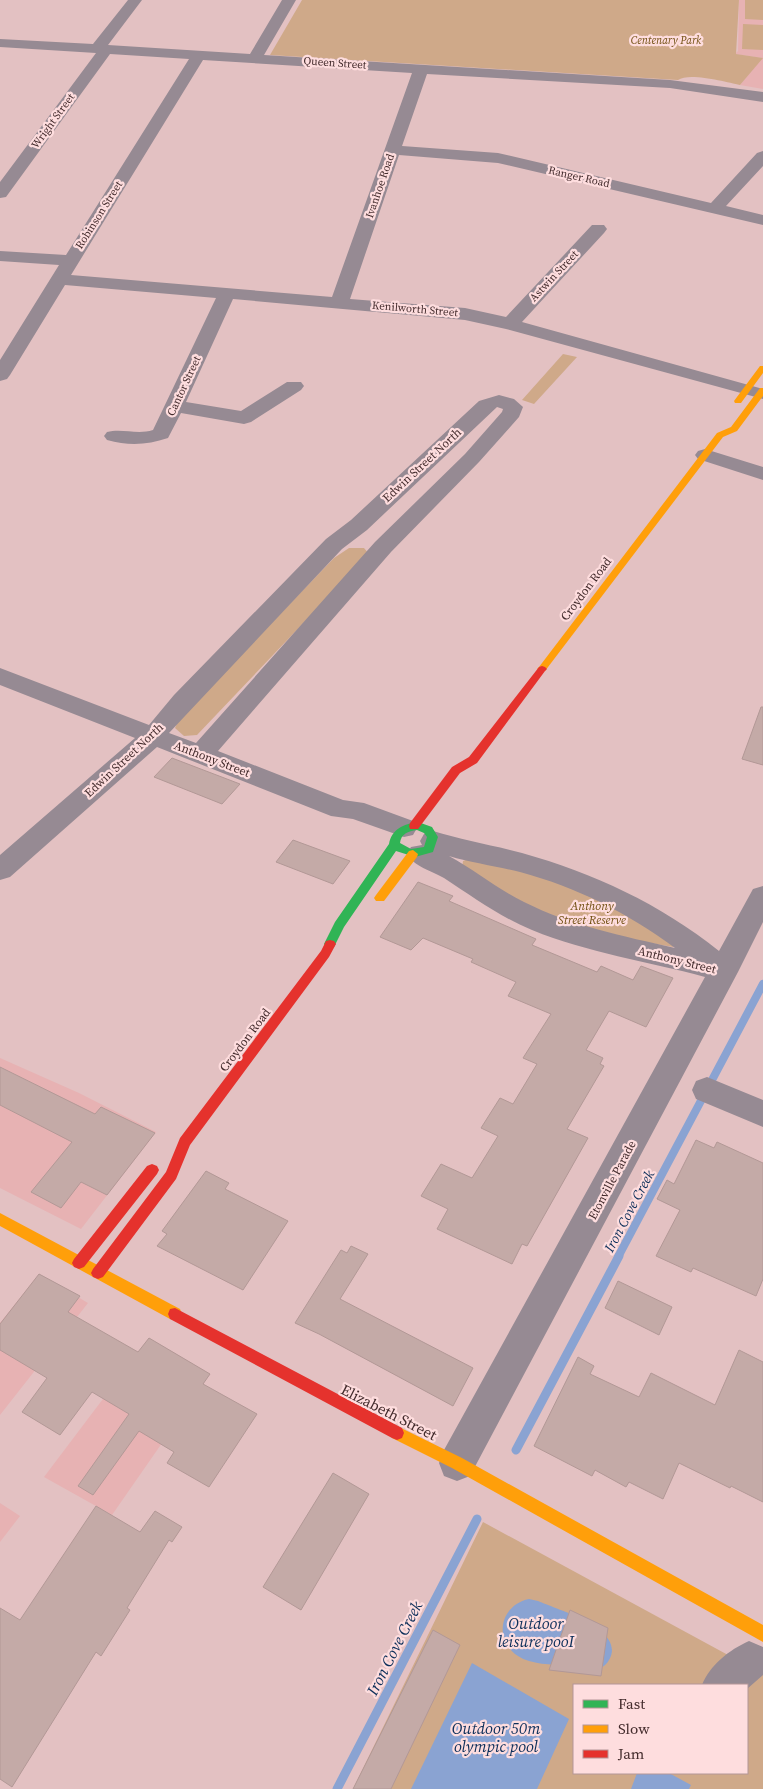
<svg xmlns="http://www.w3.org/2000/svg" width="763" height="1789" font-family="'Source Serif 4',serif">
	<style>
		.built { fill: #e7b2b3 }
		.green { fill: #cfa989; fill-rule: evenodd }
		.water { fill: #8aa3d2 }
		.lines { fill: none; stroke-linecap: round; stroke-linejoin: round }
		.stream-far1 { stroke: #8aa3d2; stroke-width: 8 }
		.stream { stroke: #8aa3d2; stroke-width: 9 }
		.building { fill: #c4aaa7; stroke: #b29896 }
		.street { fill: #968a93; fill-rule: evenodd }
		.fast { fill: #30b455; fill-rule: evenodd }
		.slow { fill: #ff9f0a; fill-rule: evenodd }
		.jam { fill: #e5322d; fill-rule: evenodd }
		.labels { text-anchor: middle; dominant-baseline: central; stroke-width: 4.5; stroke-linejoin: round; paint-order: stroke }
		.far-park-label { font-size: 11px; font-style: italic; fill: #714f11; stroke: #feddde }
		.far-street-label { font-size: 11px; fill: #432b2c; stroke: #feddde }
		.street-label { font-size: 12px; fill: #432b2c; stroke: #feddde }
		.park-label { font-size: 12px; font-style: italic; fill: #714f11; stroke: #feddde }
		.water-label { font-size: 14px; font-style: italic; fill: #0d2f5a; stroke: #feddde }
		.near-street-label { font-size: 15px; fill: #432b2c; stroke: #feddde }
		.near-water-label { font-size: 16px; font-style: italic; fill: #0d2f5a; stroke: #feddde }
	</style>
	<rect width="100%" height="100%" fill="#e3c1c2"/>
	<path class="built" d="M739 0H763V89L740 85 762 58 735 54 738 51Z
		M0 1058 79 1093 156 1132 81 1229 0 1188Z
		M39 1274 88 1303 0 1415V1323Z
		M149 1338 210 1374 112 1515 44 1477Z
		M0 1503 20 1516 0 1542Z"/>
	<path class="green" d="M302 0H739L736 54 763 58 740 85C726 82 689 72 678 80L270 55Z
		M745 0H763V20L745 19Z
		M743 24 763 25V50L742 49Z
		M563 354 577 357 534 404 522 400Z
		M349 548H364L369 554 197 735 184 736 175 728 179 719 334 558Z
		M471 858 541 874 612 901 675 941 673 947 590 932 512 900 462 868 463 861Z
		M483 1522 763 1674V1789H353ZM574 1685H747V1773H574Z"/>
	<path class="water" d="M529 1599 538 1601C558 1610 627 1629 609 1660 601 1675 581 1668 567 1666 552 1664 531 1665 518 1656 493 1640 500 1605 529 1599Z
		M472 1663 569 1719 537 1789H411Z
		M637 1773H669L691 1785 689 1789H631Z"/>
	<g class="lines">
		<path class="stream-far1" d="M618 1257 763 984"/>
		<path class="stream" d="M516 1450 619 1256
			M337 1789 477 1519"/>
	</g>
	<path class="building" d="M761 707H763V765L742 759Z
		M172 758 240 784 222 804 154 777Z
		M293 840 350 861 333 884 276 862Z
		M418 882 453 896 449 901 536 939 532 945 597 972 601 966 633 980 641 966 673 978 646 1027 609 1011 586 1050 603 1058 600 1064 604 1066 567 1129 588 1138 527 1246 522 1244 512 1264 437 1229 448 1209 421 1196 441 1164 472 1178 498 1136 481 1128 500 1098 513 1104 537 1064 523 1058 551 1014 508 996 516 982 471 962 473 959 423 938 411 950 380 937Z
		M0 1067 95 1114 101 1107 155 1133 107 1195 81 1182 61 1208 31 1192 72 1142 0 1105Z
		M696 1140 714 1148 717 1142 763 1163V1279L756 1296 693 1268 691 1272 656 1256 680 1210 657 1199 667 1180 674 1184Z
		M206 1171 229 1183 225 1189 288 1221 243 1290 157 1246 167 1234 162 1231Z
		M351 1246 368 1254 340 1299 473 1368 453 1406 319 1334 295 1323 341 1250 347 1253Z
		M39 1274 80 1296 68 1312 138 1352 149 1338 210 1374 203 1384 257 1414 209 1487 167 1463 174 1452 139 1431 93 1495 78 1486 129 1414 92 1392 60 1435 22 1412 47 1378 0 1350V1324Z
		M618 1281 672 1307 659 1335 605 1308Z
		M739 1350 763 1362V1502L731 1486 730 1488 679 1463 663 1499 629 1482 626 1487 595 1470 592 1476 534 1446 578 1357 594 1366 590 1374 639 1397 651 1373 715 1405Z
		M333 1473 369 1494 301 1610 263 1587Z
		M96 1506 140 1532 155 1511 182 1527 172 1542 169 1540 127 1608 130 1610 101 1656 96 1652 12 1787 0 1779V1608L20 1620Z
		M570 1610 608 1628 601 1676 549 1670Z
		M433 1630 460 1645 391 1789H353Z"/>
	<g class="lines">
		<path class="street" d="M128 0H142L108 45 250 54 282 0H296L264 55 670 80 763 92V102L670 88 427 74 402 146 498 153 711 203 757 153 763 151V166L726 206 763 215V225L498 163 399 155 350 299 465 308 506 317 592 225H604L607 229 604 233 522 322 763 389V399L506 329 465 320 233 299 186 402 241 411 287 382H301L304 386 301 390 251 422 244 424 181 413 168 438C147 445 129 446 107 440L104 436 107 432C122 428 137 435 153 430L216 298 65 285 10 375 7 379 0 381V360L59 265 0 261V251L66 255 189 59 110 54 6 197 0 198V182L96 53 0 47V39L93 44ZM203 60 412 73 332 297 71 275Z
			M499 395 514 399 523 407 519 417 479 462 391 552 218 751 343 800 364 803 413 821 417 828 413 835 404 837 353 819 331 816 157 747 10 877 0 880V855L135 738 0 685V668L149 725 174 695 326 539 351 520 479 401ZM497 407 503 409 502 412 465 454 375 542 196 743 169 733 342 549 367 530Z
			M705 449 763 467V480L698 459 695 455 698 451Z
			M433 831C462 840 492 845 522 853 594 873 660 904 719 951L753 889 763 886V922L738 972 470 1476 457 1481 444 1476 439 1463 444 1450 705 977C647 961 588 953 532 930 500 917 473 897 444 878 432 871 413 866 407 854L411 847 422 845 420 841 424 834ZM449 856C472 863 496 866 520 872 576 887 628 913 675 948 623 936 572 926 524 902 497 889 475 870 449 856Z
			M707 1077 763 1100V1127L696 1099 692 1090 696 1081Z
			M749 1641 763 1647V1675L747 1689V1685H702C710 1665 729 1650 749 1641Z"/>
		<path class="fast" d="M418 822 432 827 438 837 433 852 415 857 396 851 344 927 334 947H326L324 944 335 922 389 844C392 829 403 824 418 822ZM417 830 424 833 427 837 424 847 411 849 400 843C401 834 408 831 417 830Z"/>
		<path class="slow" d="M760 366H763V373L741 403H735L734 401Z
			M760 388H763V396L737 431 723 437 545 671H539L537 669 539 667 717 433 731 427Z
			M413 850 418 854 417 857 384 901H376L374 898 376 895 409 851Z
			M0 1213 180 1309 182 1314 180 1319 175 1320 170 1319 0 1226Z
			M397 1426 462 1458 763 1625V1642L452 1468 392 1438 390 1433 392 1428Z"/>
		<path class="jam" d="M542 666 545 667 547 669 545 671 477 763 460 773 418 829H410L409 826 410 823 452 767 469 757 539 667Z
			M330 940 334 941 336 944 329 957 190 1145 176 1179 103 1277 98 1279 93 1277 91 1273 93 1269 166 1172 180 1138 321 951 326 941Z
			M152 1164 157 1166 159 1170 157 1174 84 1267 79 1269 74 1267 72 1263 74 1259 147 1166Z
			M175 1308 402 1428 404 1433 402 1438 397 1440 392 1438 170 1319 168 1314 170 1309Z"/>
	</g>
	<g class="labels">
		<g class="far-park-label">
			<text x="666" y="40">Centenary Park</text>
		</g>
		<g class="far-street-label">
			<text transform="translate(335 63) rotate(4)">Queen Street</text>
			<text transform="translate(53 121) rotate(-54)">Wright Street</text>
			<text transform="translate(579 177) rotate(13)">Ranger Road</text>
			<text transform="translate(380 186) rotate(-71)">Ivanhoe Road</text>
			<text transform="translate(99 215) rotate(-58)">Robinson Street</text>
			<text transform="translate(554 276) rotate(-47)">Astwin Street</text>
			<text transform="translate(415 309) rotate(5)">Kenilworth Street</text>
			<text transform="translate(184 386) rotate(-65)">Cantor Street</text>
		</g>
		<g class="street-label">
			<text transform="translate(422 465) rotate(-43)">Edwin Street North</text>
			<text transform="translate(586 589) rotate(-53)">Croydon Road</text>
			<text transform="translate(212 759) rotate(21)">Anthony Street</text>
			<text transform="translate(124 760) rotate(-43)">Edwin Street North</text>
			<text transform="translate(677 960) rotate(14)">Anthony Street</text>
			<text transform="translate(245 1040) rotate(-53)">Croydon Road</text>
			<text transform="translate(612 1180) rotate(-62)">Etonville Parade</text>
		</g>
		<g class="park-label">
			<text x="592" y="906">Anthony<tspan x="592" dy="14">Street Reserve</tspan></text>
		</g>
		<g class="water-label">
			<text transform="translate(629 1211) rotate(-62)">Iron Cove Creek</text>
		</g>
		<g class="near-street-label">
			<text transform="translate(389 1412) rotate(27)">Elizabeth Street</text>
		</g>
		<g class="near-water-label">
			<text x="536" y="1623">Outdoor<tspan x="536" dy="18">leisure pooI</tspan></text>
			<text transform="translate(394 1648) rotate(-63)">Iron Cove Creek</text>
			<text x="496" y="1728">Outdoor 50m<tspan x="496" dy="18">olympic pool</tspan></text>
		</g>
	</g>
	<rect x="573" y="1684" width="175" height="90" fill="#feddde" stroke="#b39697"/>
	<rect x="583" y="1700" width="25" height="8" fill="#30b455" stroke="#b39697"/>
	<text x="618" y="1709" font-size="15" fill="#432b2c">Fast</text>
	<rect x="583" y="1725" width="25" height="8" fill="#ff9f0a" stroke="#b39697"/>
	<text x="618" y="1734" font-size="15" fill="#432b2c">Slow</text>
	<rect x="583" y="1750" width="25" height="8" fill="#e5322d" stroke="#b39697"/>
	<text x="618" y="1759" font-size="15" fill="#432b2c">Jam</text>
</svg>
